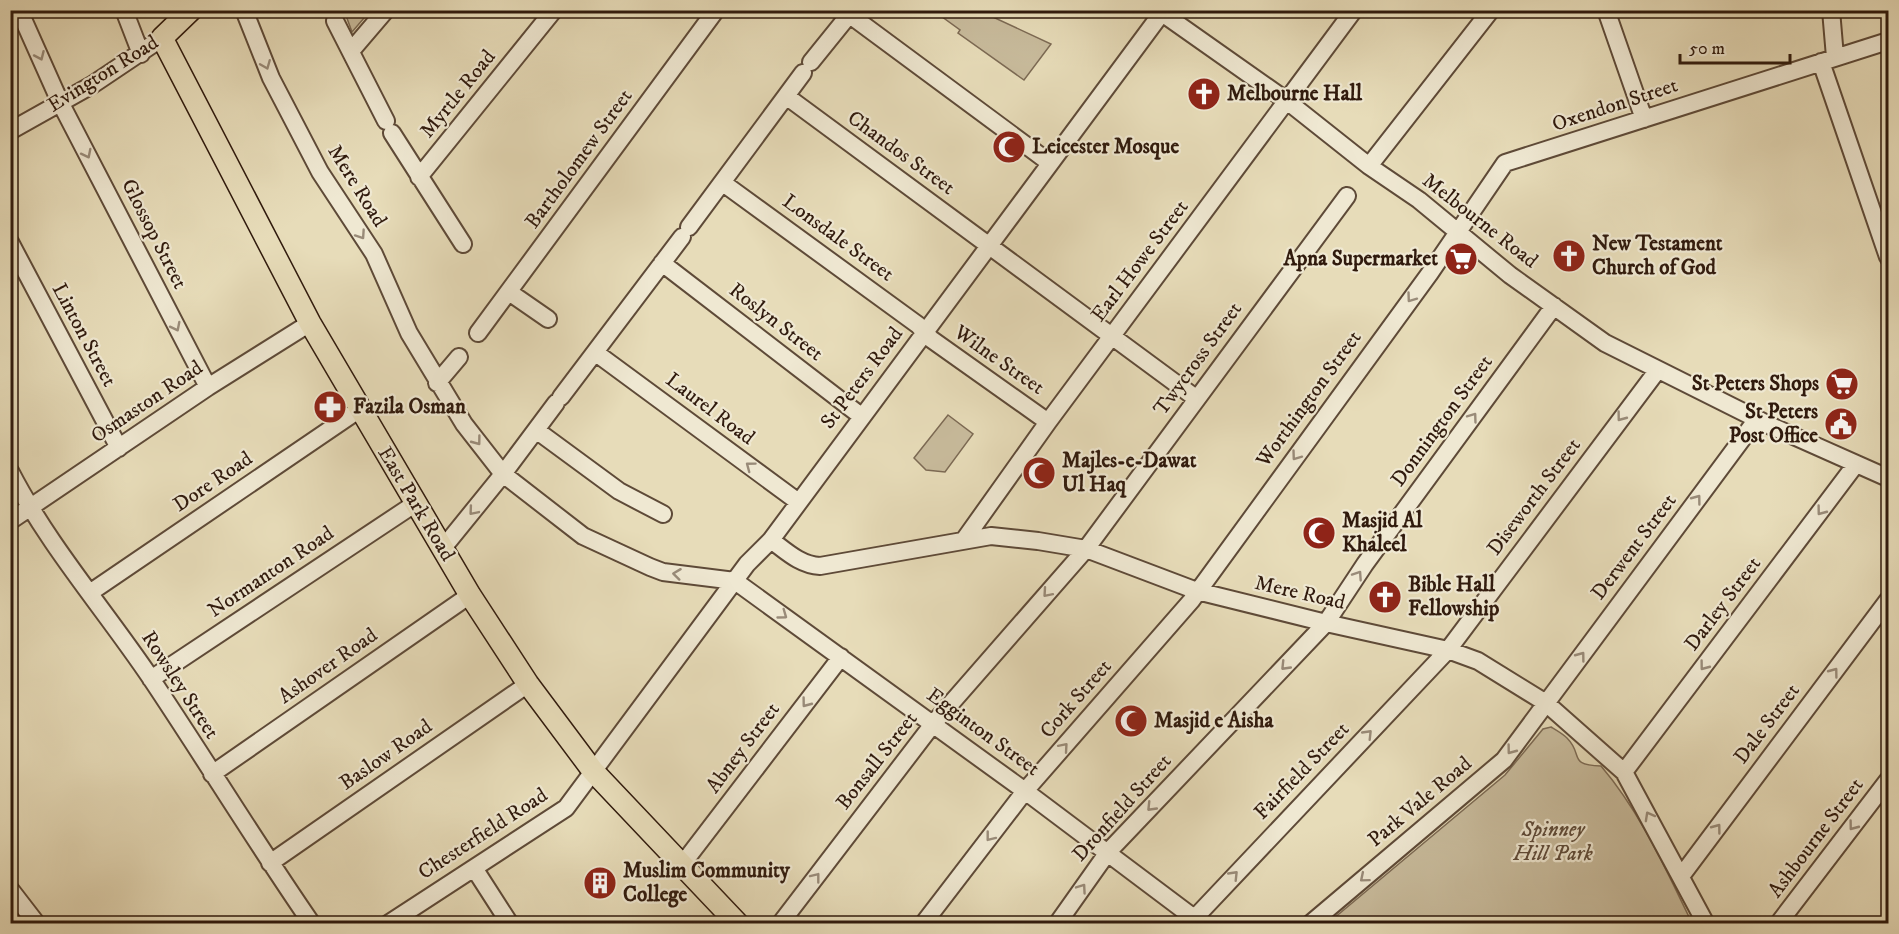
<svg xmlns="http://www.w3.org/2000/svg" width="1899" height="934" font-family="'IM FELL DW Pica',serif">
	<style>
		.green { fill: #c8bb9c; stroke: #7c6a54; stroke-width: 1.5 }
		.lines { fill: none; stroke-linecap: round; stroke-linejoin: round }
		.minor-casing { stroke: #5e4a38; stroke-width: 20 }
		.major-casing { stroke: #301a0d; stroke-width: 24 }
		.minor { stroke: #efe8d2; stroke-width: 16 }
		.major { stroke: #e7dcb9; stroke-width: 21 }
		.oneway { stroke: #998b79 }
		.labels { text-anchor: middle; dominant-baseline: central; stroke-width: 4.5; stroke-linejoin: round; paint-order: stroke }
		.street-label { font-size: 21px; fill: #301a0d; stroke: #efe8d2 }
		.poi-label { font-size: 21px; font-weight: bold; fill: #301a0d; stroke: #efe8d2; text-anchor: start }
		.park-label { font-size: 21px; font-style: italic; fill: #5e4a38; stroke: #efe8d2 }
	</style>
	<rect width="100%" height="100%" fill="#e7dcb9"/>
	<filter id="stains"><feTurbulence type="fractalNoise" baseFrequency=".00333" numOctaves="4"/><feColorMatrix values="0 0 0 0 .2 0 0 0 0 .09 0 0 0 0 .02 0 0 0 .5 -.17"/></filter>
	<radialGradient id="worn" r=".72"><stop offset=".6" stop-color="#630" stop-opacity="0"/><stop offset="1" stop-color="#630" stop-opacity=".3"/></radialGradient>
	<path class="green" d="M344 10H370V11L352 32Z
		M934 11H980L1051 44 1024 80 958 33 960 30Z
		M948 415 973 434 945 472 926 470 914 458Z
		M1551 727C1556 730 1563 734 1567 738 1584 755 1567 765 1601 766 1641 813 1665 868 1692 923L1327 924 1505 775 1543 729Z"/>
	<g class="lines">
		<defs>
			<path id="minor" d="M19 10 60 102 208 387
				M124 10 141 54
				M244 10 271 78 320 172 374 254 409 333 464 424 503 474 583 536 650 567 663 572 735 581 1025 791 1202 924
				M1606 10 1644 119
				M1831 10 1835 57
				M1162 13 1287 101 1369 166 1419 200 1510 275 1605 343 1771 426 1888 478
				M850 15 1050 163
				M335 21 386 121
				M351 51 386 10
				M811 62 853 10
				M1821 62 1888 257
				M786 96 1197 399
				M10 131 92 85 162 38
				M392 133 463 244
				M1369 166 1491 10
				M419 177 554 10
				M723 183 918 325 931 339 1048 422
				M689 227 803 73
				M10 242 119 448
				M662 263 861 416
				M509 292 548 319
				M478 333 716 10
				M596 353 797 501
				M437 383 459 357
				M561 397 682 237
				M536 430 619 491 663 514
				M10 471C48 545 104 609 150 677 205 759 256 843 312 924
				M10 521 208 387 310 323
				M771 540C786 551 800 565 820 566L991 536 1038 541 1086 549 1197 591 1326 623 1448 650 1478 661 1546 703 1624 772 1706 924
				M964 540 1048 422 1354 10
				M443 548 503 474 556 403
				M91 592 360 409
				M151 679 416 503
				M1624 772 1856 464
				M212 774 470 595
				M270 863 528 684
				M681 866 841 657
				M474 868 510 924
				M1682 875 1888 600
				M10 889 37 924
				M388 924 566 808 747 564 771 540 1164 10
				M780 924 933 724 1086 549 1347 196
				M923 924 1025 791 1191 601 1430 273 1505 163 1888 41
				M1057 924 1108 852 1326 623 1365 564 1554 306
				M1189 924 1448 650 1657 371
				M1310 924 1504 760 1757 419
				M1778 924 1888 780"/>
			<path id="major" d="M191 10 162 38 310 323 470 595 528 684 593 771 738 924"/>
		</defs>
		<use href="#minor" class="minor-casing"/>
		<use href="#major" class="major-casing"/>
		<use href="#minor" class="minor"/>
		<use href="#major" class="major"/>
	</g>
	<defs><path id="oneway-chevron" d="M-2-3.5L2.5 0L-2 3.5" fill="none" stroke-width="1.6" stroke-linecap="round" stroke-linejoin="round" transform="scale(1.5)"/></defs>
	<g class="oneway">
		<use href="#oneway-chevron" transform="translate(40 56) rotate(66)"/>
		<use href="#oneway-chevron" transform="translate(266 65) rotate(68)"/>
		<use href="#oneway-chevron" transform="translate(87 154) rotate(63)"/>
		<use href="#oneway-chevron" transform="translate(361 235) rotate(56)"/>
		<use href="#oneway-chevron" transform="translate(1411 298) rotate(126)"/>
		<use href="#oneway-chevron" transform="translate(176 327) rotate(63)"/>
		<use href="#oneway-chevron" transform="translate(1473 417) rotate(-54)"/>
		<use href="#oneway-chevron" transform="translate(1621 417) rotate(127)"/>
		<use href="#oneway-chevron" transform="translate(477 441) rotate(53)"/>
		<use href="#oneway-chevron" transform="translate(1296 456) rotate(126)"/>
		<use href="#oneway-chevron" transform="translate(750 466) rotate(-143)"/>
		<use href="#oneway-chevron" transform="translate(1697 499) rotate(-53)"/>
		<use href="#oneway-chevron" transform="translate(473 511) rotate(130)"/>
		<use href="#oneway-chevron" transform="translate(1821 511) rotate(127)"/>
		<use href="#oneway-chevron" transform="translate(677 574) rotate(-173)"/>
		<use href="#oneway-chevron" transform="translate(1358 575) rotate(-56)"/>
		<use href="#oneway-chevron" transform="translate(1047 593) rotate(131)"/>
		<use href="#oneway-chevron" transform="translate(783 615) rotate(36)"/>
		<use href="#oneway-chevron" transform="translate(1581 656) rotate(-53)"/>
		<use href="#oneway-chevron" transform="translate(1285 666) rotate(134)"/>
		<use href="#oneway-chevron" transform="translate(1704 666) rotate(127)"/>
		<use href="#oneway-chevron" transform="translate(1834 672) rotate(-53)"/>
		<use href="#oneway-chevron" transform="translate(806 703) rotate(127)"/>
		<use href="#oneway-chevron" transform="translate(1368 734) rotate(-46)"/>
		<use href="#oneway-chevron" transform="translate(1064 747) rotate(-49)"/>
		<use href="#oneway-chevron" transform="translate(1511 750) rotate(127)"/>
		<use href="#oneway-chevron" transform="translate(1151 807) rotate(134)"/>
		<use href="#oneway-chevron" transform="translate(1649 816) rotate(-119)"/>
		<use href="#oneway-chevron" transform="translate(1853 826) rotate(127)"/>
		<use href="#oneway-chevron" transform="translate(1717 828) rotate(-53)"/>
		<use href="#oneway-chevron" transform="translate(990 837) rotate(128)"/>
		<use href="#oneway-chevron" transform="translate(1234 875) rotate(-46)"/>
		<use href="#oneway-chevron" transform="translate(816 877) rotate(-52)"/>
		<use href="#oneway-chevron" transform="translate(1364 878) rotate(140)"/>
		<use href="#oneway-chevron" transform="translate(1082 888) rotate(-55)"/>
	</g>
	<defs>
		<symbol id="church-disc" viewBox="-11 -11 22 22"><circle r="9.5" fill="#8f2418" stroke="#efe8d2"/><path d="M-1.2-6h2.4v3.5h3.3v2.4h-3.3V6h-2.4V-.1h-3.3v-2.4h3.3Z" fill="#fff"/></symbol>
		<symbol id="mosque-disc" viewBox="-11 -11 22 22"><circle r="9.5" fill="#8f2418" stroke="#efe8d2"/><path d="M3.5-4.9A6 6 0 1 0 3.5 4.9A5 5 0 1 1 3.5-4.9Z" fill="#fff"/></symbol>
		<symbol id="supermarket-disc" viewBox="-11 -11 22 22"><circle r="9.5" fill="#8f2418" stroke="#efe8d2"/><path d="M-6-5.5h2.5l.6 2H6L4.5 2H-2.5L-4.4-4H-6ZM-1.5 3.2a1.3 1.3 0 1 0 .1 0ZM3 3.2a1.3 1.3 0 1 0 .1 0Z" fill="#fff"/></symbol>
		<symbol id="pharmacy-disc" viewBox="-11 -11 22 22"><circle r="9.5" fill="#8f2418" stroke="#efe8d2"/><path d="M-2-6h4v4h4v4h-4v4h-4v-4h-4v-4h4Z" fill="#fff"/></symbol>
		<symbol id="civic-disc" viewBox="-11 -11 22 22"><circle r="9.5" fill="#8f2418" stroke="#efe8d2"/><path d="M-.6-6.5H3V-4.5H.6V-3L4-1V1h2V6H-6V1h2V-1L-.6-3ZM-1.2 2.5V6h2.4V2.5Z" fill="#fff"/></symbol>
		<symbol id="building-disc" viewBox="-11 -11 22 22"><circle r="9.5" fill="#8f2418" stroke="#efe8d2"/><path d="M-4-6H4V6H1V3H-1V6H-4ZM-2.5-4.3h1.7v1.8h-1.7ZM.8-4.3h1.7v1.8H.8ZM-2.5-1h1.7V.8h-1.7ZM.8-1h1.7V.8H.8Z" fill="#fff"/></symbol>
	</defs>
	<g fill-rule="evenodd">
		<use href="#church-disc" x="1185" y="75" width="38" height="38"/>
		<use href="#mosque-disc" x="990" y="128" width="38" height="38"/>
		<use href="#church-disc" x="1550" y="237" width="38" height="38"/>
		<use href="#supermarket-disc" x="1442" y="240" width="38" height="38"/>
		<use href="#supermarket-disc" x="1823" y="365" width="38" height="38"/>
		<use href="#pharmacy-disc" x="311" y="388" width="38" height="38"/>
		<use href="#civic-disc" x="1822" y="405" width="38" height="38"/>
		<use href="#mosque-disc" x="1020" y="454" width="38" height="38"/>
		<use href="#mosque-disc" x="1300" y="514" width="38" height="38"/>
		<use href="#church-disc" x="1366" y="578" width="38" height="38"/>
		<use href="#mosque-disc" x="1112" y="702" width="38" height="38"/>
		<use href="#building-disc" x="581" y="864" width="38" height="38"/>
	</g>
	<g class="labels">
		<g class="street-label">
			<text transform="translate(103 74) rotate(-32)">Evington Road</text>
			<text transform="translate(458 94) rotate(-51)">Myrtle Road</text>
			<text transform="translate(1615 105) rotate(-18)">Oxendon Street</text>
			<text transform="translate(901 153) rotate(36)">Chandos Street</text>
			<text transform="translate(579 159) rotate(-54)">Bartholomew Street</text>
			<text transform="translate(357 186) rotate(58)">Mere Road</text>
			<text transform="translate(1480 221) rotate(38)">Melbourne Road</text>
			<text transform="translate(154 234) rotate(63)">Glossop Street</text>
			<text transform="translate(838 238) rotate(36)">Lonsdale Street</text>
			<text transform="translate(1140 261) rotate(-53)">Earl Howe Street</text>
			<text transform="translate(776 322) rotate(38)">Roslyn Street</text>
			<text transform="translate(84 335) rotate(62)">Linton Street</text>
			<text transform="translate(1198 359) rotate(-54)">Twycross Street</text>
			<text transform="translate(999 360) rotate(35)">Wilne Street</text>
			<text transform="translate(862 378) rotate(-53)">St Peters Road</text>
			<text transform="translate(1309 399) rotate(-54)">Worthington Street</text>
			<text transform="translate(147 402) rotate(-34)">Osmaston Road</text>
			<text transform="translate(710 409) rotate(37)">Laurel Road</text>
			<text transform="translate(1442 421) rotate(-54)">Donnington Street</text>
			<text transform="translate(213 482) rotate(-34)">Dore Road</text>
			<text transform="translate(1534 497) rotate(-53)">Diseworth Street</text>
			<text transform="translate(416 504) rotate(59)">East Park Road</text>
			<text transform="translate(1634 547) rotate(-53)">Derwent Street</text>
			<text transform="translate(271 572) rotate(-34)">Normanton Road</text>
			<text transform="translate(1300 593) rotate(13)">Mere Road</text>
			<text transform="translate(1723 604) rotate(-53)">Darley Street</text>
			<text transform="translate(328 666) rotate(-35)">Ashover Road</text>
			<text transform="translate(180 685) rotate(57)">Rowsley Street</text>
			<text transform="translate(1076 699) rotate(-49)">Cork Street</text>
			<text transform="translate(1767 724) rotate(-53)">Dale Street</text>
			<text transform="translate(983 732) rotate(36)">Egginton Street</text>
			<text transform="translate(743 748) rotate(-53)">Abney Street</text>
			<text transform="translate(386 755) rotate(-35)">Baslow Road</text>
			<text transform="translate(877 761) rotate(-52)">Bonsall Street</text>
			<text transform="translate(1302 771) rotate(-46)">Fairfield Street</text>
			<text transform="translate(1420 802) rotate(-40)">Park Vale Road</text>
			<text transform="translate(1122 808) rotate(-48)">Dronfield Street</text>
			<text transform="translate(483 834) rotate(-33)">Chesterfield Road</text>
			<text transform="translate(1816 838) rotate(-53)">Ashbourne Street</text>
		</g>
		<g class="poi-label">
			<text x="1227" y="94">Melbourne Hall</text>
			<text x="1032" y="147">Leicester Mosque</text>
			<text x="1592" y="244">New Testament<tspan x="1592" dy="24">Church of God</tspan></text>
			<text x="1438" y="259" text-anchor="end">Apna Supermarket</text>
			<text x="1819" y="384" text-anchor="end">St Peters Shops</text>
			<text x="353" y="407">Fazila Osman</text>
			<text x="1818" y="412" text-anchor="end">St Peters<tspan x="1818" dy="24">Post Office</tspan></text>
			<text x="1062" y="461">Majles-e-Dawat<tspan x="1062" dy="24">Ul Haq</tspan></text>
			<text x="1342" y="521">Masjid Al<tspan x="1342" dy="24">Khaleel</tspan></text>
			<text x="1408" y="585">Bible Hall<tspan x="1408" dy="24">Fellowship</tspan></text>
			<text x="1154" y="721">Masjid e Aisha</text>
			<text x="623" y="871">Muslim Community<tspan x="623" dy="24">College</tspan></text>
		</g>
		<g class="park-label">
			<text x="1553" y="830">Spinney<tspan x="1553" dy="24">Hill Park</tspan></text>
		</g>
	</g>
	<rect width="1899" height="934" fill="none" stroke="#e7dcb9" stroke-width="36"/>
	<rect x="12" y="12" width="1875" height="910" fill="none" stroke="#301a0d" stroke-width="3"/>
	<rect x="18" y="18" width="1863" height="898" fill="none" stroke="#301a0d" stroke-width="1.5"/>
	<path d="M1680 54v9h110v-9" fill="none" stroke="#301a0d" stroke-width="3"/>
	<text x="1689" y="54" font-size="18" fill="#301a0d" stroke="#efe8d2" stroke-width="4.5" paint-order="stroke">50 m</text>
	<rect width="100%" height="100%" filter="url(#stains)"/>
	<rect width="100%" height="100%" fill="url(#worn)"/>
</svg>
